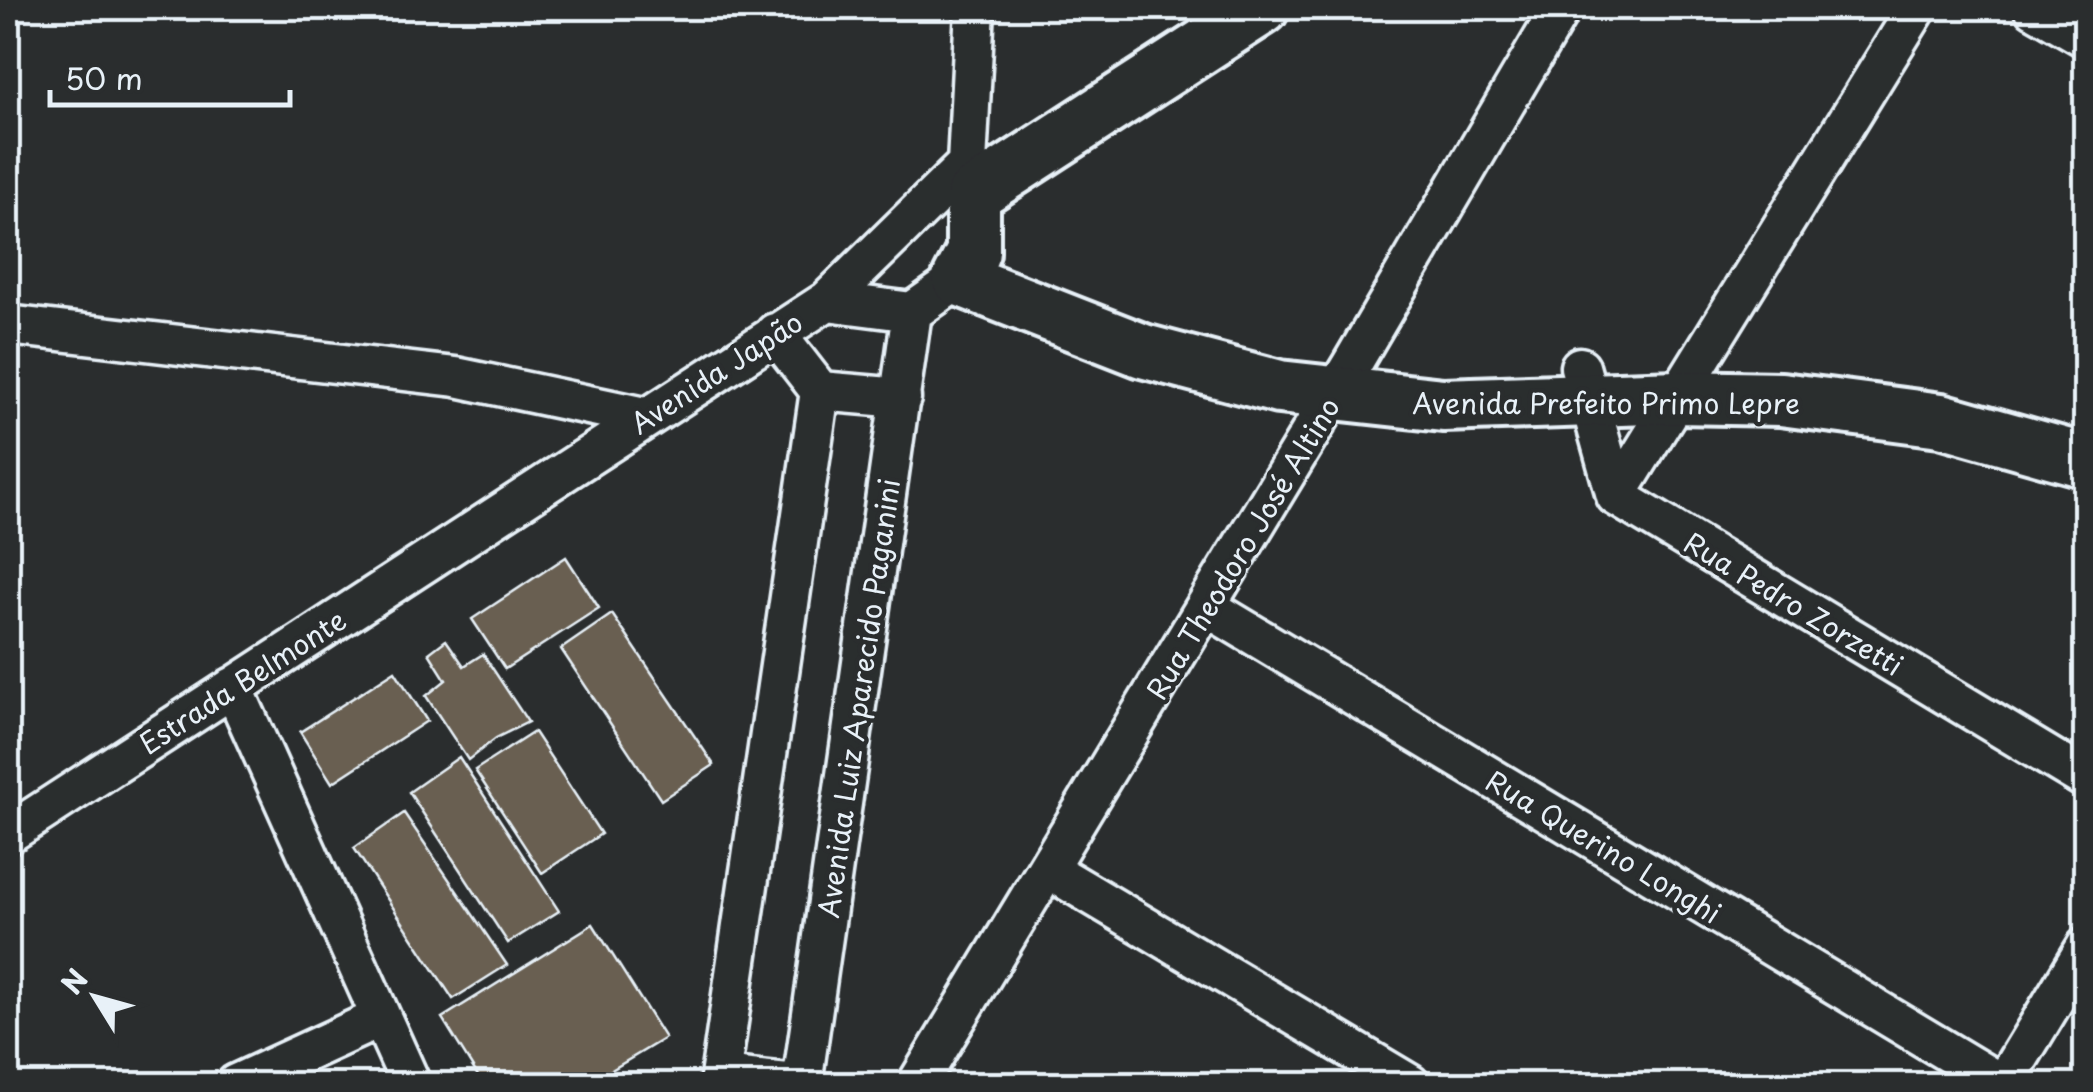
<svg xmlns="http://www.w3.org/2000/svg" width="2093" height="1092" font-family="'Playpen Sans',sans-serif">
	<style>
		.building { fill: #695f51; stroke: #e8f1f8; stroke-width: 2.5 }
		.lines { fill: none; stroke-linecap: round; stroke-linejoin: round }
		.street-casing { stroke: #e8f1f8; stroke-width: 45 }
		.secondary-casing { stroke: #e8f1f8; stroke-width: 60 }
		.street { stroke: #2a2d2e; stroke-width: 38 }
		.secondary { stroke: #2a2d2e; stroke-width: 52 }
		.labels { text-anchor: middle; dominant-baseline: central; stroke-width: 9; stroke-linejoin: round; paint-order: stroke }
		.street-label { font-size: 28px; fill: #e8f1f8; stroke: #2a2d2e }
	</style>
	<rect width="100%" height="100%" fill="#2a2d2e"/>
	<filter id="ink" filterUnits="userSpaceOnUse"><feTurbulence type="fractalNoise" baseFrequency=".01" numOctaves="2"/><feDisplacementMap in="SourceGraphic" scale="20" xChannelSelector="R" yChannelSelector="G"/><feConvolveMatrix kernelMatrix="1 2 1 2 8 2 1 2 1" color-interpolation-filters="sRGB"/></filter>
	<g filter="url(#ink)">
		<path class="building" d="M566 557 599 608 505 669 472 619Z
			M612 614 714 765 661 800 561 649Z
			M446 640 464 666 483 654 528 722 496 738 468 760 426 696 446 680 429 653Z
			M395 671 427 721 332 783 300 732Z
			M534 732 601 834 542 873 475 770Z
			M459 757 559 911 508 943 409 792Z
			M404 813 507 965 453 999 354 848Z
			M593 924 665 1038 588 1084H483L442 1018Z"/>
		<g class="lines">
			<defs>
				<path id="street" d="M2034 8 2086 38
					M972 188 967 164 975 8
					M827 301 967 164
					M8 325 456 377 645 417
					M775 333 820 391 901 398
					M1580 367 1616 496 2086 779
					M1616 496 1917 8
					M1207 607 2001 1084
					M233 687 411 1084
					M8 834 827 301 912 312 959 279
					M1048 869 1410 1084
					M721 1076 797 1084
					M236 1084 380 1018
					M719 1084 820 391
					M802 1084 912 312
					M917 1084 1352 364 1561 8
					M2003 1084 2086 947"/>
				<path id="secondary" d="M1262 8 973 195V252L959 279 1143 351 1279 387 1443 405 1678 397 1781 399 1941 420 2086 461"/>
			</defs>
			<use href="#street" class="street-casing"/>
			<use href="#secondary" class="secondary-casing"/>
			<use href="#street" class="street"/>
			<use href="#secondary" class="secondary"/>
		</g>
	</g>
	<g class="labels">
		<g class="street-label">
			<text transform="translate(716 372) rotate(-33)">Avenida Japão</text>
			<text x="1606" y="402">Avenida Prefeito Primo Lepre</text>
			<text transform="translate(1242 548) rotate(-59)">Rua Theodoro José Altino</text>
			<text transform="translate(1794 603) rotate(31)">Rua Pedro Zorzetti</text>
			<text transform="translate(242 681) rotate(-33)">Estrada Belmonte</text>
			<text transform="translate(858 698) rotate(-82)">Avenida Luiz Aparecido Paganini</text>
			<text transform="translate(1604 846) rotate(31)">Rua Querino Longhi</text>
		</g>
	</g>
	<rect width="2093" height="1092" fill="none" stroke="#2a2d2e" stroke-width="40"/>
	<rect x="20" y="20" width="2053" height="1052" fill="none" stroke="#e8f1f8" stroke-width="4" filter="url(#ink)"/>
	<g transform="translate(95 997) rotate(307)" stroke="#2a2d2e" stroke-width="8" paint-order="stroke">
	<path d="M0-8L18 38L0 25L-18 38Z" fill="#e8f1f8"/>
	<text y="-15" font-size="28" font-weight="bold" text-anchor="middle" fill="#e8f1f8">N</text>
	</g>
	<path d="M50 90v15h240v-15" fill="none" stroke="#e8f1f8" stroke-width="5"/>
	<text x="65" y="90" font-size="30" fill="#e8f1f8" stroke="#2a2d2e" stroke-width="8" paint-order="stroke">50 m</text>
</svg>
